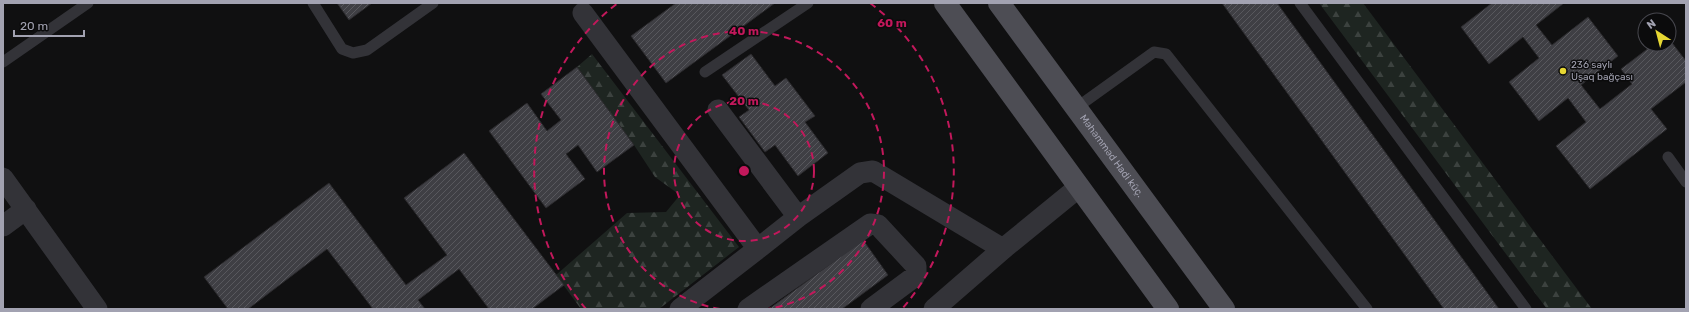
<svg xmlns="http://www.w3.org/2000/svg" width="1689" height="312" font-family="Rubik,sans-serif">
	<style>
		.forest { fill: url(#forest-firs) }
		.building { fill: url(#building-hatch); stroke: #2b2a2d }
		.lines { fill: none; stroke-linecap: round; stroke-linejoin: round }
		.service { stroke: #333338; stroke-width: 11 }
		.minor { stroke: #333338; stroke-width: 21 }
		.primary { stroke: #4d4d54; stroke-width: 22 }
		.ring { fill: none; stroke: #c2185b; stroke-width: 2; stroke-dasharray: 7 5 }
		.poi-dot { fill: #e6d733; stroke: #0b0b0c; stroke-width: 1.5 }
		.labels { text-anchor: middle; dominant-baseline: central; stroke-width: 3; stroke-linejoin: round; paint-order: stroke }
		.poi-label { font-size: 10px; fill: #a2a2b1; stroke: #0b0b0c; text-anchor: start }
		.street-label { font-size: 10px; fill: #a2a2b1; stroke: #0b0b0c }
		.centre { fill: #c2185b; stroke: #0b0b0c; stroke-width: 2 }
		.ring-label { font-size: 12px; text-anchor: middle; font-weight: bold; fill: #c2185b; stroke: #0b0b0c; stroke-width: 3; stroke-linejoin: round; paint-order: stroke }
	</style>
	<defs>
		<pattern id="forest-firs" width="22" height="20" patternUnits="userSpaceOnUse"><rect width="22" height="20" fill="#1e2521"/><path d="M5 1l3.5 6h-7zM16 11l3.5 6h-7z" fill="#3c423f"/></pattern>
		<pattern id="building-hatch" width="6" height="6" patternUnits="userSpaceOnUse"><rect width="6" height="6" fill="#3f3f44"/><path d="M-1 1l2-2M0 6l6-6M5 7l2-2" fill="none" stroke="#58585d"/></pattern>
	</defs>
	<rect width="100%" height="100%" fill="#101011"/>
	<path class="forest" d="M1319 3H1363L1592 309H1547Z
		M592 54 739 247 659 309H581L556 275 627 213 666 212 680 195 655 177 634 145 577 67Z"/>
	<path class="building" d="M337 3H372L349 20Z
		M676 3H775L666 83 631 36Z
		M1222 3H1277L1499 309H1444Z
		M1492 3H1564L1536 25 1552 45 1588 17 1618 56 1581 85 1600 109 1632 84 1621 69 1654 44H1669V39L1686 61V82L1651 109 1667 129 1590 189 1556 146 1586 122 1568 98 1539 121 1509 82 1539 58 1523 37 1489 64 1461 27Z
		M751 54 775 86 786 78 815 116 805 122 828 153 798 176 775 145 765 152 739 117 749 110 722 75Z
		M577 67 634 145 597 172 578 145 566 154 585 179 546 208 489 131 527 103 547 131 561 120 541 94Z
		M464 153 564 285 532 309H489L459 269 418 300 425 309H373L327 249 248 309H228L204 277 329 183 406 285 447 255 404 198Z
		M863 240 888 275 842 309H769Z"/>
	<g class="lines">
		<path class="service" d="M313 3 342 49 353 53 367 50 433 3
			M1300 3 1526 309
			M3 62 88 3
			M705 72 808 3
			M1076 108 1154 52 1166 54 1367 309
			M1668 157 1686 182"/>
		<path class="minor" d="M583 13 755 245V251L680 309
			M718 110 798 217 860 173 873 171 1003 249
			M3 178 97 309
			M3 226 26 209
			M755 251 798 217
			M748 309 870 224 878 225 916 266V272L914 277 871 309
			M934 309 1003 249 1079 187"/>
		<g class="primary">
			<path d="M945 3 1168 309"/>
			<path id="s1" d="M999 3 1224 309"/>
		</g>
	</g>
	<g class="ring">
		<circle cx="744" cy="171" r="70"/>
		<path d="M720 309A140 140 0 1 1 768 309"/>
		<path d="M586 309A210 210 0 0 1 618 3M870 3A210 210 0 0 1 902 309"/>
	</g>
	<circle class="poi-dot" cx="1563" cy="71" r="4"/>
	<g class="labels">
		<g class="poi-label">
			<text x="1571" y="65">236 saylı<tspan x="1571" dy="12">Uşaq bağçası</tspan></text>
		</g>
		<g class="street-label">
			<text stroke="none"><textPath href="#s1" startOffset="190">Məhəmməd Hadi küç.</textPath></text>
		</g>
	</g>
	<circle cx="744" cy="171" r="6" class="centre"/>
	<g class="ring-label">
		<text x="892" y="27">60 m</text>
		<text x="744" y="35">40 m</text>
		<text x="744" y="105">20 m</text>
	</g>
	<rect width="1689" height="312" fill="none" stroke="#a2a2b1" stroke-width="8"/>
	<g transform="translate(1657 32) rotate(324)"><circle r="19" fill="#0b0b0c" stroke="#47474e"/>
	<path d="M0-3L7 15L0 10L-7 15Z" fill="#e6d733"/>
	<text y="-6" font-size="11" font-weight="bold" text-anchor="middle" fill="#a2a2b1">N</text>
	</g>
	<path d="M14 30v6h70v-6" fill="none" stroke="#a2a2b1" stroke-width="2"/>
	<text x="20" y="30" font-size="12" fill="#a2a2b1" stroke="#0b0b0c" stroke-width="3" paint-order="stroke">20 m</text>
</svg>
